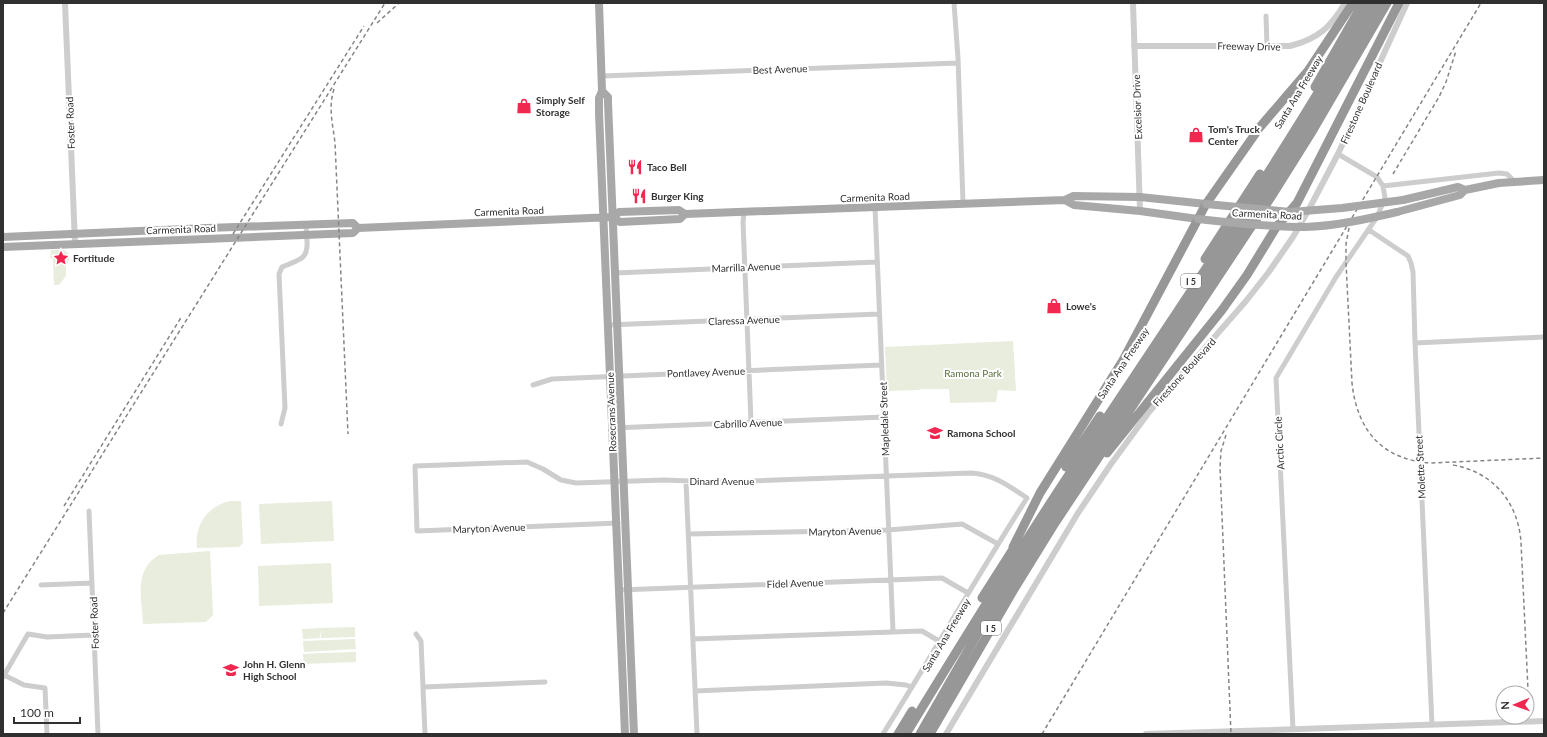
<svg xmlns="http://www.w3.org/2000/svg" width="1547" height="737" font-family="Lato,sans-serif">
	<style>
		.green { fill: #e8eddd }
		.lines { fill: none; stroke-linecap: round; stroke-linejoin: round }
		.minor { stroke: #cdcdcd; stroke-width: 5 }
		.tertiary { stroke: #cdcdcd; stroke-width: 6 }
		.primary { stroke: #a8a8a8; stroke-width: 8 }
		.motorway { stroke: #979797; stroke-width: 9 }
		.rail { stroke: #858585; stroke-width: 1.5; stroke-dasharray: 4 3; stroke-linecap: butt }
		.primary-bridge { stroke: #a8a8a8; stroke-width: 8 }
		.labels { text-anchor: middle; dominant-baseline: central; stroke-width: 4; stroke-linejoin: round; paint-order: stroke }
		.shield { fill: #fff; stroke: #6e6e6e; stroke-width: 1 }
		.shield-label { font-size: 9px; font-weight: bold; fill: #303030 }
		.street-label { font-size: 10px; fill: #303030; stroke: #fff }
		.poi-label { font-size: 10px; font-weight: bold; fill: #303030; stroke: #fff; text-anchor: start }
		.park-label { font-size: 10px; fill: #596e3a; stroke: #fff }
	</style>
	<rect width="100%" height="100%" fill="#fff"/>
	<path class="green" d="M51 250H64L69 254V260L66 266V276L59 285H54L53 258H50Z
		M1013 341 1016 391 998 390 996 402 950 403 949 389H920L919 390 887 391 885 347Z
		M230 501H241L243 543 239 547 197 548C194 525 208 506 230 501Z
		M332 501 334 541 261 544 259 504Z
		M210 551 213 615 206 622 143 624C142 599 133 570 159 555Z
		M331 563 333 603 259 606 258 566Z
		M355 627V637L321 638 320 628Z
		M320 628V638L303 639 302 629Z
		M355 639 356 649 304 652 303 641Z
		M356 652V662L304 664 303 654 321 653V662V653Z"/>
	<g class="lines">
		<path class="minor" d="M954 3 958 58 963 203
			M1266 16 1267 47
			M602 76 958 63
			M1383 186 1499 173 1507 174 1514 181
			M875 207 893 631
			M744 212 743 222 751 422
			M1369 230 1408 256 1411 263 1413 272 1415 343 1432 725
			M615 273 877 262
			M608 325 879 314
			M1415 343 1544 337
			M533 385 552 379 881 365
			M281 424 285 408 279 274 282 267C288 264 294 263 300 259 311 254 306 235 306 225
			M613 428 884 417
			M686 482 697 734
			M89 511 98 734
			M618 523 417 531 415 466 527 462 543 469 561 480 576 483 664 480 719 482 971 473C993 474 1009 486 1027 498 977 576 932 656 883 734
			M688 534 888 530 962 524 998 544
			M41 585 92 583
			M619 590 942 578 968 593
			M416 634 421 641 425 734
			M693 639 922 631 939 641
			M4 675 24 685 45 688 47 734
			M3 677 28 634 47 637 94 635
			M423 687 545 682
			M695 691 886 683 906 685 912 687
			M1293 729 1276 378 1336 277 1377 217 1385 198 1383 186 1377 177 1338 154"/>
		<path class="tertiary" d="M65 3 75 243
			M1133 3 1140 211
			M1134 46H1290C1318 39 1331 27 1345 3
			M946 734 1078 513 1111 464 1149 412 1246 301 1268 273 1293 237 1308 211 1338 154 1407 3
			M1146 734 1544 721"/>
		<path class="primary" d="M599 3 602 91 599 98V113L625 734
			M602 91 608 97V103L634 734
			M1065 200 1074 205 1140 211 1198 219
			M1403 200 1458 187 1465 190 1499 183 1544 180
			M1397 212 1460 195 1465 190
			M613 217 620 222 680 219 685 214 1065 200 1073 196 1140 197 1206 204
			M3 237 207 228 353 223 358 228
			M3 247 353 233 358 228 613 217 619 212 679 210 685 214"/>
		<path class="motorway" d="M1315 87 1363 3
			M1205 259 1260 174
			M1107 453 1222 310 1247 275 1277 226 1297 203 1399 3
			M1066 467 1100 416
			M1013 547 1040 493 1122 362 1206 204 1260 127 1308 71 1353 3
			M982 598 1017 543
			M898 734 912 711
			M906 734C959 647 1012 561 1068 476 1171 320 1278 166 1371 3
			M920 734 978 633 1047 520 1265 193 1340 72 1378 3
			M930 734 1013 591 1055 523 1271 197 1313 130 1387 3"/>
		<path class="rail" d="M377 23 399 3
			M334 89C328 108 333 125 335 143L348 434
			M1393 174 1439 97 1446 82 1456 51
			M1349 228 1346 244V263L1352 383C1357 430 1382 460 1431 463L1544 458
			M233 234 364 26
			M1226 435 1221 451 1220 467 1231 734
			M1453 465C1493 472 1518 502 1521 542L1528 690
			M64 506 182 316
			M3 613 385 3
			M1042 734 1481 3"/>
		<path class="primary-bridge" d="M1206 204 1290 212 1342 208 1403 200
			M1198 219C1233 223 1269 227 1305 227 1336 226 1367 219 1397 212"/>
	</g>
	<defs>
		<symbol id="shop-bare" viewBox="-9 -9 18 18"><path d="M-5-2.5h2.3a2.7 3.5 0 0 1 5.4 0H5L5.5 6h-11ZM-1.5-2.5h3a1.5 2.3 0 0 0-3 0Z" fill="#f02850" stroke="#fff" stroke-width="2.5" paint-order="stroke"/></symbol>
		<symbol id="restaurant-bare" viewBox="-9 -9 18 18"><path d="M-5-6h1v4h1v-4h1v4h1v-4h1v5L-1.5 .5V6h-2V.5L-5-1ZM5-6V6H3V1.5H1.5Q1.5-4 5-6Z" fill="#f02850" stroke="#fff" stroke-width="2.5" paint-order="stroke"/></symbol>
		<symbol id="sight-bare" viewBox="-9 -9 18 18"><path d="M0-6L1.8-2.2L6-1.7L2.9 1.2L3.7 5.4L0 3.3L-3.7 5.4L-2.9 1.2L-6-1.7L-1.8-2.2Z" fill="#f02850" stroke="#fff" stroke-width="2.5" paint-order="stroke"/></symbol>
		<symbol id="school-bare" viewBox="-9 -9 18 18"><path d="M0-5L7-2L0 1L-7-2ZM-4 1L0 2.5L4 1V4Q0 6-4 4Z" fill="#f02850" stroke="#fff" stroke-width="2.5" paint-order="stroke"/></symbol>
	</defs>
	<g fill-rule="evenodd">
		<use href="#shop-bare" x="513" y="95" width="22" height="22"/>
		<use href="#shop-bare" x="1185" y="124" width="22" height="22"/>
		<use href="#restaurant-bare" x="624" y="156" width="22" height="22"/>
		<use href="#restaurant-bare" x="628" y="185" width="22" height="22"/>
		<use href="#sight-bare" x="50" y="247" width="22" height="22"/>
		<use href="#shop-bare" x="1043" y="295" width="22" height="22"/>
		<use href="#school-bare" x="924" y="422" width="22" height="22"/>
		<use href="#school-bare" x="220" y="659" width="22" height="22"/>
	</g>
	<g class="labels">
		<g class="shield">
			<rect x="1181" y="274" width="20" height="14" rx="3"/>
			<rect x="981" y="621" width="20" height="14" rx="3"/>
		</g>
		<g class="shield-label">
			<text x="1191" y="281">I 5</text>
			<text x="991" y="628">I 5</text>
		</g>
		<g class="street-label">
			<text transform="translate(1249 46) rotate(1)">Freeway Drive</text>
			<text transform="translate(780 69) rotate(-2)">Best Avenue</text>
			<text transform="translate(1298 92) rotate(-59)">Santa Ana Freeway</text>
			<text transform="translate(1361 103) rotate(-66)">Firestone Boulevard</text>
			<text transform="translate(1137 107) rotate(-92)">Excelsior Drive</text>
			<text transform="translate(70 123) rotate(-92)">Foster Road</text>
			<text transform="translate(875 197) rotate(-2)">Carmenita Road</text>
			<text transform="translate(509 211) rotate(-2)">Carmenita Road</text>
			<text transform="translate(1267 214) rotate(3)">Carmenita Road</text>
			<text transform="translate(181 229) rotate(-2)">Carmenita Road</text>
			<text transform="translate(746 267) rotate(-2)">Marrilla Avenue</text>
			<text transform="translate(744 320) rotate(-2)">Claressa Avenue</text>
			<text transform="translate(1123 363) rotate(-56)">Santa Ana Freeway</text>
			<text transform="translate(706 372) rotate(-2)">Pontlavey Avenue</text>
			<text transform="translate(1184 372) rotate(-48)">Firestone Boulevard</text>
			<text transform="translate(611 412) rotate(-92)">Rosecrans Avenue</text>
			<text transform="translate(884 419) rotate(-92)">Mapledale Street</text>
			<text transform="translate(748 423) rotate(-2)">Cabrillo Avenue</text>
			<text transform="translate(1279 443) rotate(-93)">Arctic Circle</text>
			<text transform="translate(1420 467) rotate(-93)">Molette Street</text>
			<text x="722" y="481">Dinard Avenue</text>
			<text transform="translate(489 528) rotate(-2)">Maryton Avenue</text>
			<text transform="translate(845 531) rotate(-1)">Maryton Avenue</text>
			<text transform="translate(795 583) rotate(-2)">Fidel Avenue</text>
			<text transform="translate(94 623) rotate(-92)">Foster Road</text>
			<text transform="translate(946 635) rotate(-59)">Santa Ana Freeway</text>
		</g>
		<g class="poi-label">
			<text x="536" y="100">Simply Self<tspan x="536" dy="12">Storage</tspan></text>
			<text x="1208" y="129">Tom's Truck<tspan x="1208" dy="12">Center</tspan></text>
			<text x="647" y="167">Taco Bell</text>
			<text x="651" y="196">Burger King</text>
			<text x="73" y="258">Fortitude</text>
			<text x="1066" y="306">Lowe's</text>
			<text x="947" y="433">Ramona School</text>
			<text x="243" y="664">John H. Glenn<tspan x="243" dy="12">High School</tspan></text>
		</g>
		<g class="park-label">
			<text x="973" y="373">Ramona Park</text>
		</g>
	</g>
	<rect width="1547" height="737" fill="none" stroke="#303030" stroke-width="8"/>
	<g transform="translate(1515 705) rotate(268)"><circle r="19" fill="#ffffff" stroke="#acacac"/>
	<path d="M0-3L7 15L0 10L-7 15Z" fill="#f02850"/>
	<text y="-6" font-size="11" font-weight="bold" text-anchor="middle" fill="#303030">N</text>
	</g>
	<path d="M14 717v6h66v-6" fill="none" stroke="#303030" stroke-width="2"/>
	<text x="20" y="717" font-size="12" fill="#303030" stroke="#ffffff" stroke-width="3" paint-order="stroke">100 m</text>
</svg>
